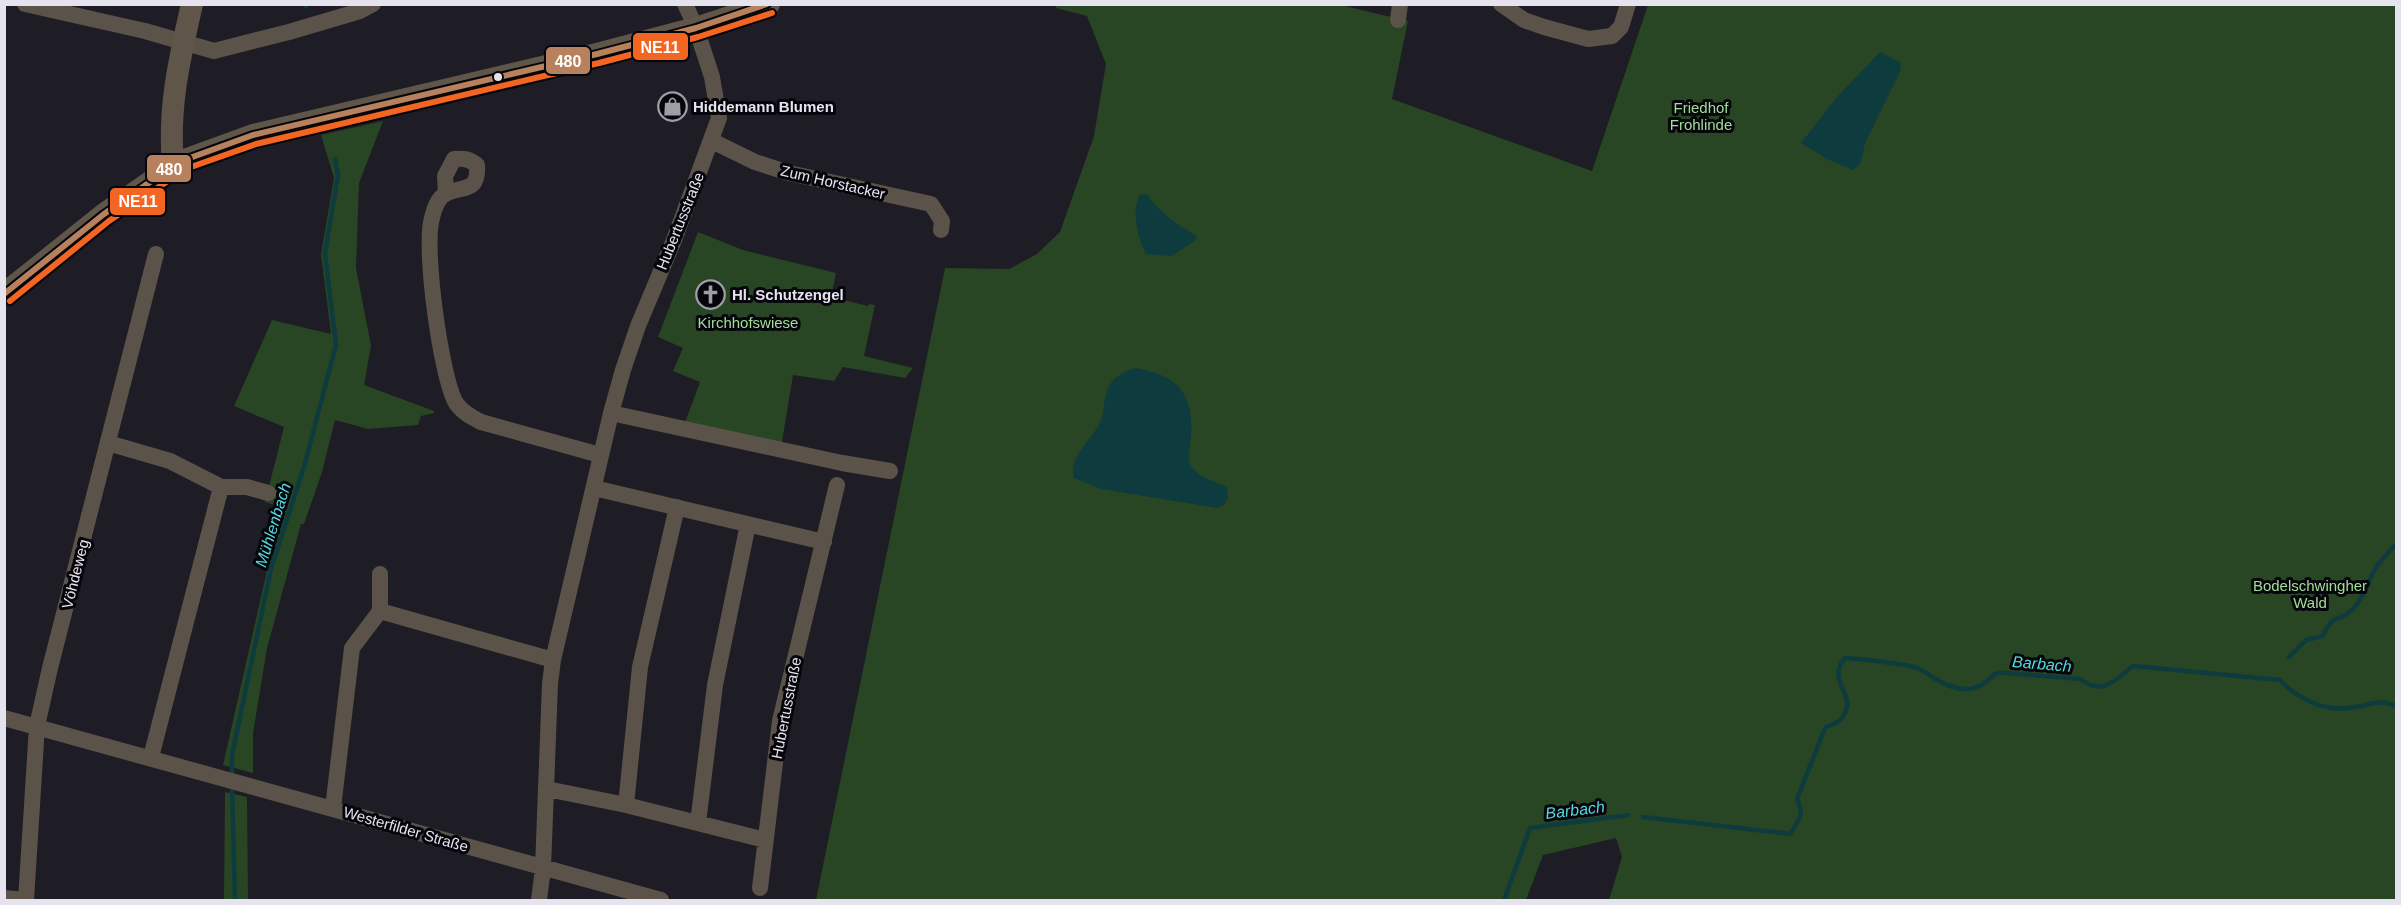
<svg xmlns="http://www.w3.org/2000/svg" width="2401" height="905" font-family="Arial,sans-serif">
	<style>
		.green { fill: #284624 }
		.water { fill: #0e3b3d }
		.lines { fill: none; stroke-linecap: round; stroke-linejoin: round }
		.stream { stroke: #0e3b3d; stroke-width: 4.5 }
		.street { stroke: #5b534a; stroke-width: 16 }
		.secondary { stroke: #605549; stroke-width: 22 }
		.bus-1-casing { stroke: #06050b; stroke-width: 10 }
		.bus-2-casing { stroke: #06050b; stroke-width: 10 }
		.bus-1 { stroke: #b6815c; stroke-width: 6 }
		.bus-2 { stroke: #f26522; stroke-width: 6 }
		.bus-dot { fill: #e5e4ee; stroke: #06050b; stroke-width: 2 }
		.labels { text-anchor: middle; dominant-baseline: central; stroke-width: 6; stroke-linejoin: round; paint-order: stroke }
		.poi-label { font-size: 15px; font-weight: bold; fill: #e5e4ee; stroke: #06050b; text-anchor: start }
		.park-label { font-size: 15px; fill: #a2de97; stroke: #06050b }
		.street-label { font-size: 15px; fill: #e5e4ee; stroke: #06050b }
		.water-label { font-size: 16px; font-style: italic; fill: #55dadd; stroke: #06050b }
		.line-badge { stroke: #06050b; stroke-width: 2 }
		.badge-label { font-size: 16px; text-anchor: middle; font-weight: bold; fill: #fff }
	</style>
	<rect width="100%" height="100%" fill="#1e1c24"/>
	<path class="green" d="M1336 4 1408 21 1392 99 1592 171 1648 5H2396V900H1609L1622 857 1616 838 1543 855 1526 900H816L945 268 1009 269 1037 254 1060 232 1094 136 1106 64 1087 16 1056 8 1057 5Z
		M383 121 359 183 356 268 371 346 364 385 434 411V413L421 416 418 425 368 429 335 420 322 472 304 524H301L267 648 253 733V773L223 765 268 566 286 508 265 502 284 427 234 406 272 320 331 334 321 254 334 178 321 135Z
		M698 232 743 250 836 273 831 297 868 306 869 304 875 305 864 356 913 368 905 378 843 367 834 381 793 375 781 448 683 428 700 382 673 371 683 348 658 337Z
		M225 792 247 797 248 900H224Z"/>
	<path class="water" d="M1880 52 1900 62 1901 70 1865 143 1861 163 1853 170 1827 159 1801 143 1837 97Z
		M1144 194 1148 195C1160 214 1177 224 1197 236L1195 241 1171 256 1146 254C1137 236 1132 214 1139 195Z
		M1135 368C1179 375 1194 394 1191 438 1190 447 1187 458 1191 466 1197 476 1217 483 1227 487L1228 499 1224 505 1217 508 1101 489 1074 478C1068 455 1094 439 1101 420 1105 408 1103 394 1111 383 1117 375 1126 371 1135 368Z"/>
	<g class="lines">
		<path class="stream" d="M306 6V4
			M2289 657 2306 640 2323 636C2334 611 2339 623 2353 609 2364 598 2368 582 2375 569 2380 560 2390 552 2396 544
			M232 778V755L271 569 304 467 336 345 325 253 338 175 335 159
			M232 786 235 900
			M1643 817 1790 834C1799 819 1805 816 1797 799L1825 728C1831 724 1837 724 1841 719 1861 695 1824 682 1845 658 1868 660 1893 662 1914 667 1921 668 1928 675 1934 678 1958 693 1977 694 1996 673H2006L2080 679C2103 696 2114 681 2133 666L2280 680C2300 701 2327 713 2356 707 2373 704 2380 699 2396 706
			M1504 900 1530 828 1628 815"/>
		<path class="street" d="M25 4 145 31 214 51 289 32 360 11 373 4
			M1501 4 1524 20 1544 27 1588 39 1612 36 1621 27 1628 4
			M1398 20 1400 4
			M712 141 755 162 789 173 931 204 942 221 941 230
			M446 194 445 176 454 159C464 158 469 159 477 165 479 194 462 185 445 194 437 199 434 209 432 218 423 246 441 378 456 403 462 412 471 417 481 422L600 455
			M611 413 842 463 890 471
			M108 443 170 461 221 487H247L268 493
			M594 488 824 542
			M380 574V611
			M4 718 661 900
			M151 757 221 487
			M547 789 626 805 765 840
			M626 805 640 667 677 507
			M333 808 352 648 380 611 553 660
			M698 823 715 685 748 524
			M760 888 780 721 837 485
			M4 898 26 900
			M26 900 37 726 50 668 156 254
			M539 900 543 868 550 684 553 660 611 413 623 370 638 326 674 240 719 118 712 77 696 28 685 4"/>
		<path class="secondary" d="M173 166C168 107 179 61 192 4
			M4 294 104 214 173 166 187 159 253 135 597 54 696 28 769 4"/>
		<defs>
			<path id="bus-1" d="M4 294 104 214 173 166 187 159 253 135 597 54 696 28 767 4"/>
			<path id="bus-2" d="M10 301 109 221 178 174 191 167 256 144 599 63 698 37 772 13"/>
		</defs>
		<use href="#bus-1" class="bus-1-casing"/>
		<use href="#bus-2" class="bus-2-casing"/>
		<use href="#bus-1" class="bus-1"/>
		<use href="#bus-2" class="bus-2"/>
	</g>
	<defs>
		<symbol id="shop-ring" viewBox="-11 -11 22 22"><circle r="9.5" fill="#06050b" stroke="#9f9ea7" stroke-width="1.5"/><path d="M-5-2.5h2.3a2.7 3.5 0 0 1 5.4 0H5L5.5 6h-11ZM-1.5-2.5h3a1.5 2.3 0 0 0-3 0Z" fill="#9f9ea7"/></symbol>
		<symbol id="church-ring" viewBox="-11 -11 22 22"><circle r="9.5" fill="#06050b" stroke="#9f9ea7" stroke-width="1.5"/><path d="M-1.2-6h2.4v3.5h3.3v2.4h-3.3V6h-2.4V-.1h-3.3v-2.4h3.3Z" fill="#9f9ea7"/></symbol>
	</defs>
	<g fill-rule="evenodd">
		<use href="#shop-ring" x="656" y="90" width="33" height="33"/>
		<use href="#church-ring" x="694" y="278" width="33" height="33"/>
	</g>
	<circle class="bus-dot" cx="498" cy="77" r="5"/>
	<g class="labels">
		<g class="poi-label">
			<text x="693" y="106">Hiddemann Blumen</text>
			<text x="732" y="294">Hl. Schutzengel</text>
		</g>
		<g class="park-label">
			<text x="1701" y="107">Friedhof<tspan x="1701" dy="17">Frohlinde</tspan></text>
			<text x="748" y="322">Kirchhofswiese</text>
			<text x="2310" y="585">Bodelschwingher<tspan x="2310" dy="17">Wald</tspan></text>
		</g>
		<g class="street-label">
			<text transform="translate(833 182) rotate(13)">Zum Horstacker</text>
			<text transform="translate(680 221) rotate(-68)">Hubertusstraße</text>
			<text transform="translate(75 574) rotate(-76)">Vöhdeweg</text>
			<text transform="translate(786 708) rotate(-79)">Hubertusstraße</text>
			<text transform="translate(406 829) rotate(16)">Westerfilder Straße</text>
		</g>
		<g class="water-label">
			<text transform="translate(273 525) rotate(-73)">Mühlenbach</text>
			<text transform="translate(2042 664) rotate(5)">Barbach</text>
			<text transform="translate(1575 810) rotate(-7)">Barbach</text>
		</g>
	</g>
	<g class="line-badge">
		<rect x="632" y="32" width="57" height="29" rx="6" fill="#f26522"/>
		<rect x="545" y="46" width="46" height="29" rx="6" fill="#b6815c"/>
		<rect x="146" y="154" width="46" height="29" rx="6" fill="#b6815c"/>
		<rect x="109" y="187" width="57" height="29" rx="6" fill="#f26522"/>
	</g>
	<g class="badge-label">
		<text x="660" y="53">NE11</text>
		<text x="568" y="67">480</text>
		<text x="169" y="175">480</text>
		<text x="138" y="207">NE11</text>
	</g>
	<rect width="2401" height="905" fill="none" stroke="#e5e4ee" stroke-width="12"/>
</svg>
